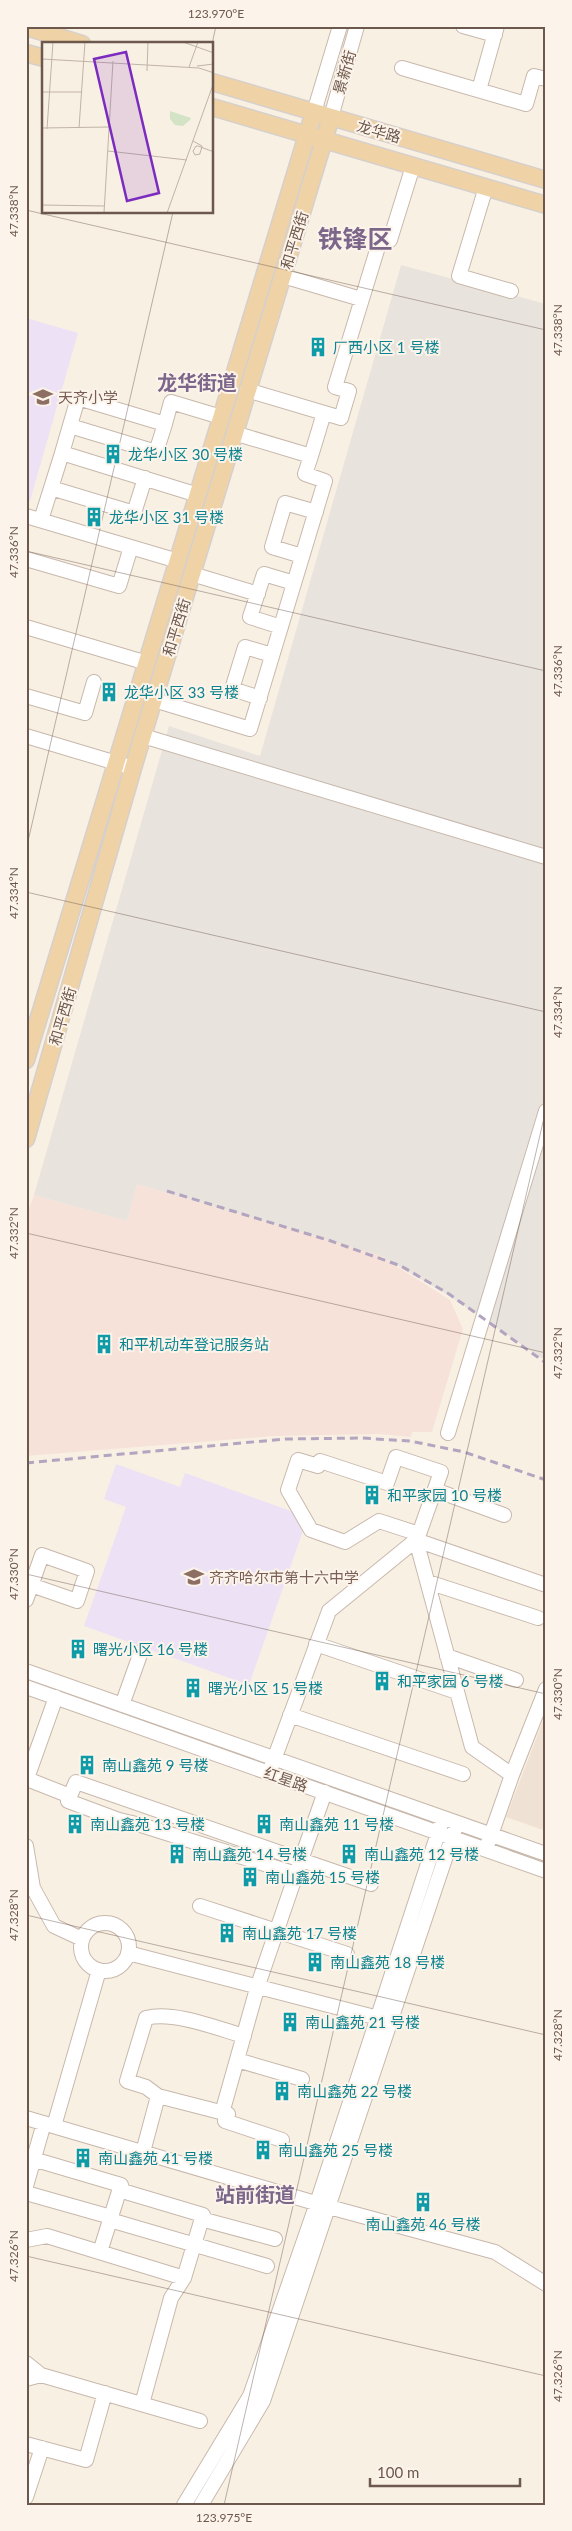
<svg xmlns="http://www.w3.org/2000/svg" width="572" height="2531" font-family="Lato,'Noto Sans SC',sans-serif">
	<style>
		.residential { fill: #efe2d4 }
		.commercial { fill: #f7e2d9 }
		.industrial { fill: #e9e3de }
		.education { fill: #ede1f5 }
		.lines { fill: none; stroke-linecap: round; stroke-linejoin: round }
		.minor-casing { stroke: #c8b8ac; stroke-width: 16 }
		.major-casing { stroke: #d6d0cd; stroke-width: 19 }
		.minor { stroke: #fff; stroke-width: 14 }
		.major { stroke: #efd2a5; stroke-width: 16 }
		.rail { stroke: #b3a5c0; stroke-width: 3; stroke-dasharray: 8 5; stroke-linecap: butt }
		.ticks { fill: none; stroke: #6d584d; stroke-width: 1; stroke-opacity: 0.45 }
		.labels { text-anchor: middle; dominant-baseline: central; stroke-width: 4; stroke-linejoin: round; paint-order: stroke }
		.street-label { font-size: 15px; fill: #6d584d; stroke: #fcf4ea }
		.culture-label { font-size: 15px; fill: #0d838f; stroke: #fcf4ea; text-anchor: start }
		.education-label { font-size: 15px; fill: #785e54; stroke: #fcf4ea; text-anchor: start }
		.district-label { font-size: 20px; font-weight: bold; fill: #7c668a; stroke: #fcf4ea }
		.town-label { font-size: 25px; font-weight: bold; fill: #7c668a; stroke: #fcf4ea }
		.inset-road { fill: none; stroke: #c1b3a8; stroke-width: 1 }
		.view { fill: #7b2cbf; fill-opacity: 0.15; stroke: #7b2cbf; stroke-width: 2.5 }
		.inset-edge { fill: none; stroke: #6d584d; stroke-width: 2.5 }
		.neatline { fill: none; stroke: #6d584d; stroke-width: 2 }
		.ticks-label { font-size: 12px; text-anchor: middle; fill: #6d584d }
	</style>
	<rect width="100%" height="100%" fill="#f9f0e4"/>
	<path class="residential" d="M546 1713V1831L506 1817Z"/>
	<path class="commercial" d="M137 1184 379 1255 450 1300 463 1329 432 1432H412L411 1437 379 1434 275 1436 26 1456V1217L34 1195 127 1221Z"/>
	<path class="industrial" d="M401 265 546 304V1361L448 1295 379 1255 137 1184 127 1221 34 1195 169 726 260 756Z"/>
	<path class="education" d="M26 318 78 333 30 501 26 500Z
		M116 1464 180 1487 185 1473 296 1513 304 1528 249 1685 84 1626 126 1507 104 1499Z"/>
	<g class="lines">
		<defs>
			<path id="minor" d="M463 26 495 35
				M402 68 526 104 534 76 546 79
				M479 90 497 26
				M314 112 340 26
				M331 117 357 26
				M486 187 459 276 511 291
				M283 276 361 299
				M247 390 341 418 349 391 335 387 381 237 390 240 413 166
				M70 426 156 452 165 424
				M62 453 78 398 165 424 171 402 221 417
				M311 456 324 413
				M51 488 134 513 145 478
				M26 516 178 561
				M41 520 62 453 198 495
				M302 556 272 547 285 503 316 512
				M26 559 119 586 131 547
				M192 574 258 594
				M26 627 147 663
				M281 627 250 617 264 574 294 583
				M26 696 85 713 94 682
				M260 698 232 689 245 647 272 655
				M154 700 250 729 325 481 305 474 311 456 234 433
				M26 736 133 768
				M143 736 546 857
				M448 1433 546 1111
				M435 1490 504 1515
				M419 1534 379 1521 345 1542 311 1530 288 1490 298 1460 318 1466 320 1461 387 1483 396 1457 441 1472 419 1534 416 1540 546 1585
				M428 1582 538 1618
				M26 1600 42 1555 87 1571 77 1601 31 1585
				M316 1644 457 1692
				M447 1656 516 1680
				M26 1671 546 1854
				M26 1687 546 1871
				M122 1705 141 1652
				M290 1715 463 1774
				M269 1773 329 1611 416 1540 472 1747 512 1775 486 1849
				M512 1775 546 1689
				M27 1779 70 1796 76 1782 301 1860 258 1985 222 2113
				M26 1781 56 1697
				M325 1792 301 1860 371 1884
				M70 1796 68 1801 119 1820 141 1825 296 1874
				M26 1846 33 1888 54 1926 82 1939
				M200 1906 347 1954
				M81 1947a24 24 0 1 1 48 0a24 24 0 1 1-48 0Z
				M128 1953 386 2020
				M244 2036C216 2028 174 2011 146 2018L127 2081 146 2087 158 2096 228 2114 225 2121 282 2140
				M237 2060 302 2079
				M26 2118 329 2207 495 2252 546 2284
				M54 2126 99 1970
				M143 2152 158 2096
				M26 2157 121 2185 100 2252
				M26 2186 44 2123
				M119 2190 203 2215 184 2278 171 2298 142 2404
				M26 2193 111 2217
				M201 2219 275 2239
				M110 2220 267 2266
				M26 2240 47 2236 184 2278
				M26 2363 41 2375 200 2421
				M26 2379 41 2375
				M26 2444 86 2460 105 2393
				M26 2497 42 2448
				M184 2505 250 2396 317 2203 443 1818
				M201 2505 263 2401 457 1823"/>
			<path id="major" d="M26 27 82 44
				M26 53 44 58
				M212 82 546 180
				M212 107 546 205
				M26 1060 314 112
				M26 1139 133 768 331 117"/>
		</defs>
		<use href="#minor" class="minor-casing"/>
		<use href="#major" class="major-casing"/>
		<use href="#minor" class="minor"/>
		<use href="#major" class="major"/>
		<path class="rail" d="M167 1191 331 1241 401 1266 449 1294 546 1363
			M26 1463 285 1439 361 1438 410 1441 464 1452 546 1480"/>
	</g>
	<path class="ticks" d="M212 44 216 26M26 210 546 330M26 551 546 671M26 850 173 212M26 892 546 1012M26 1233 546 1353M26 1574 546 1694M26 1915 546 2035M26 2256 546 2376M224 2505 546 1109"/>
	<defs>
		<symbol id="building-bare" viewBox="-9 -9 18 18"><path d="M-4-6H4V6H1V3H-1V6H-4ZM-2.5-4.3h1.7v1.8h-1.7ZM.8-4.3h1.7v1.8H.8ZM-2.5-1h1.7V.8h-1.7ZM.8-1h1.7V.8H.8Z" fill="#0f9aa8" stroke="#fcf4ea" stroke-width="2.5" paint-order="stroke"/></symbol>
		<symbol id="school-bare" viewBox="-9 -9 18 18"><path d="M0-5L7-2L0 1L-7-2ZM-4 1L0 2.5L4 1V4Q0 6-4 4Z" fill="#8d6e63" stroke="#fcf4ea" stroke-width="2.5" paint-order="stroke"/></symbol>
	</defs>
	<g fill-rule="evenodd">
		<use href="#building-bare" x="304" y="333" width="28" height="28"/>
		<use href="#school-bare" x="29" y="383" width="28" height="28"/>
		<use href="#building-bare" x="99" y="440" width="28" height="28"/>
		<use href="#building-bare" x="80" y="503" width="28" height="28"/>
		<use href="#building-bare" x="95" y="678" width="28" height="28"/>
		<use href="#building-bare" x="90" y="1330" width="28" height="28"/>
		<use href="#building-bare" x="358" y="1481" width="28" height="28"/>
		<use href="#school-bare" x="180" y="1563" width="28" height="28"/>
		<use href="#building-bare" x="64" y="1635" width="28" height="28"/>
		<use href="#building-bare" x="368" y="1667" width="28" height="28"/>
		<use href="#building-bare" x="179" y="1674" width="28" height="28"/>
		<use href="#building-bare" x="73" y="1751" width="28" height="28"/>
		<use href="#building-bare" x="61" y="1810" width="28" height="28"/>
		<use href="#building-bare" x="250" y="1810" width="28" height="28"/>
		<use href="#building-bare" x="163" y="1840" width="28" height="28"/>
		<use href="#building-bare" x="335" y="1840" width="28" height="28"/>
		<use href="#building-bare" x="236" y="1863" width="28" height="28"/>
		<use href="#building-bare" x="213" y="1919" width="28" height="28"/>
		<use href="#building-bare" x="301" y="1948" width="28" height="28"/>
		<use href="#building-bare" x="276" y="2008" width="28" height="28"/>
		<use href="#building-bare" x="268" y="2077" width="28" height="28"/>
		<use href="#building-bare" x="249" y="2136" width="28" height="28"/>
		<use href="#building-bare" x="69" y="2144" width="28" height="28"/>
		<use href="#building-bare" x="409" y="2188" width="28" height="28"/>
	</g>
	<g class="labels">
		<g class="street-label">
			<text transform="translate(344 72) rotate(-74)">景新街</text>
			<text transform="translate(379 131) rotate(16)">龙华路</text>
			<text transform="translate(294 240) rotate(-73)">和平西街</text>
			<text transform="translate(176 627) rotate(-73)">和平西街</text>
			<text transform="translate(62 1016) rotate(-74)">和平西街</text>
			<text transform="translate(286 1779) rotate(19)">红星路</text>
		</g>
		<g class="culture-label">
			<text x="333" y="347">厂西小区 1 号楼</text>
			<text x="128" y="454">龙华小区 30 号楼</text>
			<text x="109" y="517">龙华小区 31 号楼</text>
			<text x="124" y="692">龙华小区 33 号楼</text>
			<text x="119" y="1344">和平机动车登记服务站</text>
			<text x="387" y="1495">和平家园 10 号楼</text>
			<text x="93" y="1649">曙光小区 16 号楼</text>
			<text x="397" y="1681">和平家园 6 号楼</text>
			<text x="208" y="1688">曙光小区 15 号楼</text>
			<text x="102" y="1765">南山鑫苑 9 号楼</text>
			<text x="90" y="1824">南山鑫苑 13 号楼</text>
			<text x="279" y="1824">南山鑫苑 11 号楼</text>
			<text x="192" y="1854">南山鑫苑 14 号楼</text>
			<text x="364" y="1854">南山鑫苑 12 号楼</text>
			<text x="265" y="1877">南山鑫苑 15 号楼</text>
			<text x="242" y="1933">南山鑫苑 17 号楼</text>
			<text x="330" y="1962">南山鑫苑 18 号楼</text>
			<text x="305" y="2022">南山鑫苑 21 号楼</text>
			<text x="297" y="2091">南山鑫苑 22 号楼</text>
			<text x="278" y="2150">南山鑫苑 25 号楼</text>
			<text x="98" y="2158">南山鑫苑 41 号楼</text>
			<text x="423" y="2224" text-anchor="middle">南山鑫苑 46 号楼</text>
		</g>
		<g class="education-label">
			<text x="58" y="397">天齐小学</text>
			<text x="209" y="1577">齐齐哈尔市第十六中学</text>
		</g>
		<g class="district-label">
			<text x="197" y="382">龙华街道</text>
			<text x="255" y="2194">站前街道</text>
		</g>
		<g class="town-label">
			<text x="355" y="238">铁锋区</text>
		</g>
	</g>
	<g transform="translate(42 42)">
		<rect width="171" height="171" fill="#f9f0e4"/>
		<path d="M128 69 149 76 148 78 141 84 133 83 128 77Z" fill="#d2e4c5"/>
		<path class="inset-road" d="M141 0 172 11M0 17 157 26 172 31M155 24 172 22M147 25 156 0M105 29 106 0M0 50H40M0 86 68 85M37 86 43 0M5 87 11 0M151 99 160 104V105L158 111V112L153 113 151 109 154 104H156L172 110M66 109 145 118M0 163 62 164M62 171 71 19M125 171 172 40"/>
		<path class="view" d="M84 10 117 151 85 159 52 17Z"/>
		<rect width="171" height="171" class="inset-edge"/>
	</g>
	<rect width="572" height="2531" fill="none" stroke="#fcf4ea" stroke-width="55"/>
	<path d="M370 2478v8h150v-8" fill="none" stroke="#6d584d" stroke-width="2.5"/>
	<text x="377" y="2478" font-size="15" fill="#6d584d" stroke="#fcf4ea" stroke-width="4" paint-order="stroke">100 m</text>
	<rect x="28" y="28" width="516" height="2476" class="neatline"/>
	<g class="ticks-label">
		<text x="216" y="18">123.970°E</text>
		<text transform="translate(14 211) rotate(-90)" y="4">47.338°N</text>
		<text transform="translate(558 330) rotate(-90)" y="4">47.338°N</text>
		<text transform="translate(14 552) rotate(-90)" y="4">47.336°N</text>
		<text transform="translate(558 671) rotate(-90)" y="4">47.336°N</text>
		<text transform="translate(14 893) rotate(-90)" y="4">47.334°N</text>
		<text transform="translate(558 1012) rotate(-90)" y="4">47.334°N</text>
		<text transform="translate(14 1233) rotate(-90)" y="4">47.332°N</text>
		<text transform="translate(558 1353) rotate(-90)" y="4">47.332°N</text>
		<text transform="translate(14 1574) rotate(-90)" y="4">47.330°N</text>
		<text transform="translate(558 1694) rotate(-90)" y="4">47.330°N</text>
		<text transform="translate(14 1915) rotate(-90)" y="4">47.328°N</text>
		<text transform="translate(558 2035) rotate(-90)" y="4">47.328°N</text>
		<text transform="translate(14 2256) rotate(-90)" y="4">47.326°N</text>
		<text transform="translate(558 2376) rotate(-90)" y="4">47.326°N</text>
		<text x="224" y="2522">123.975°E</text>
	</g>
</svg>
